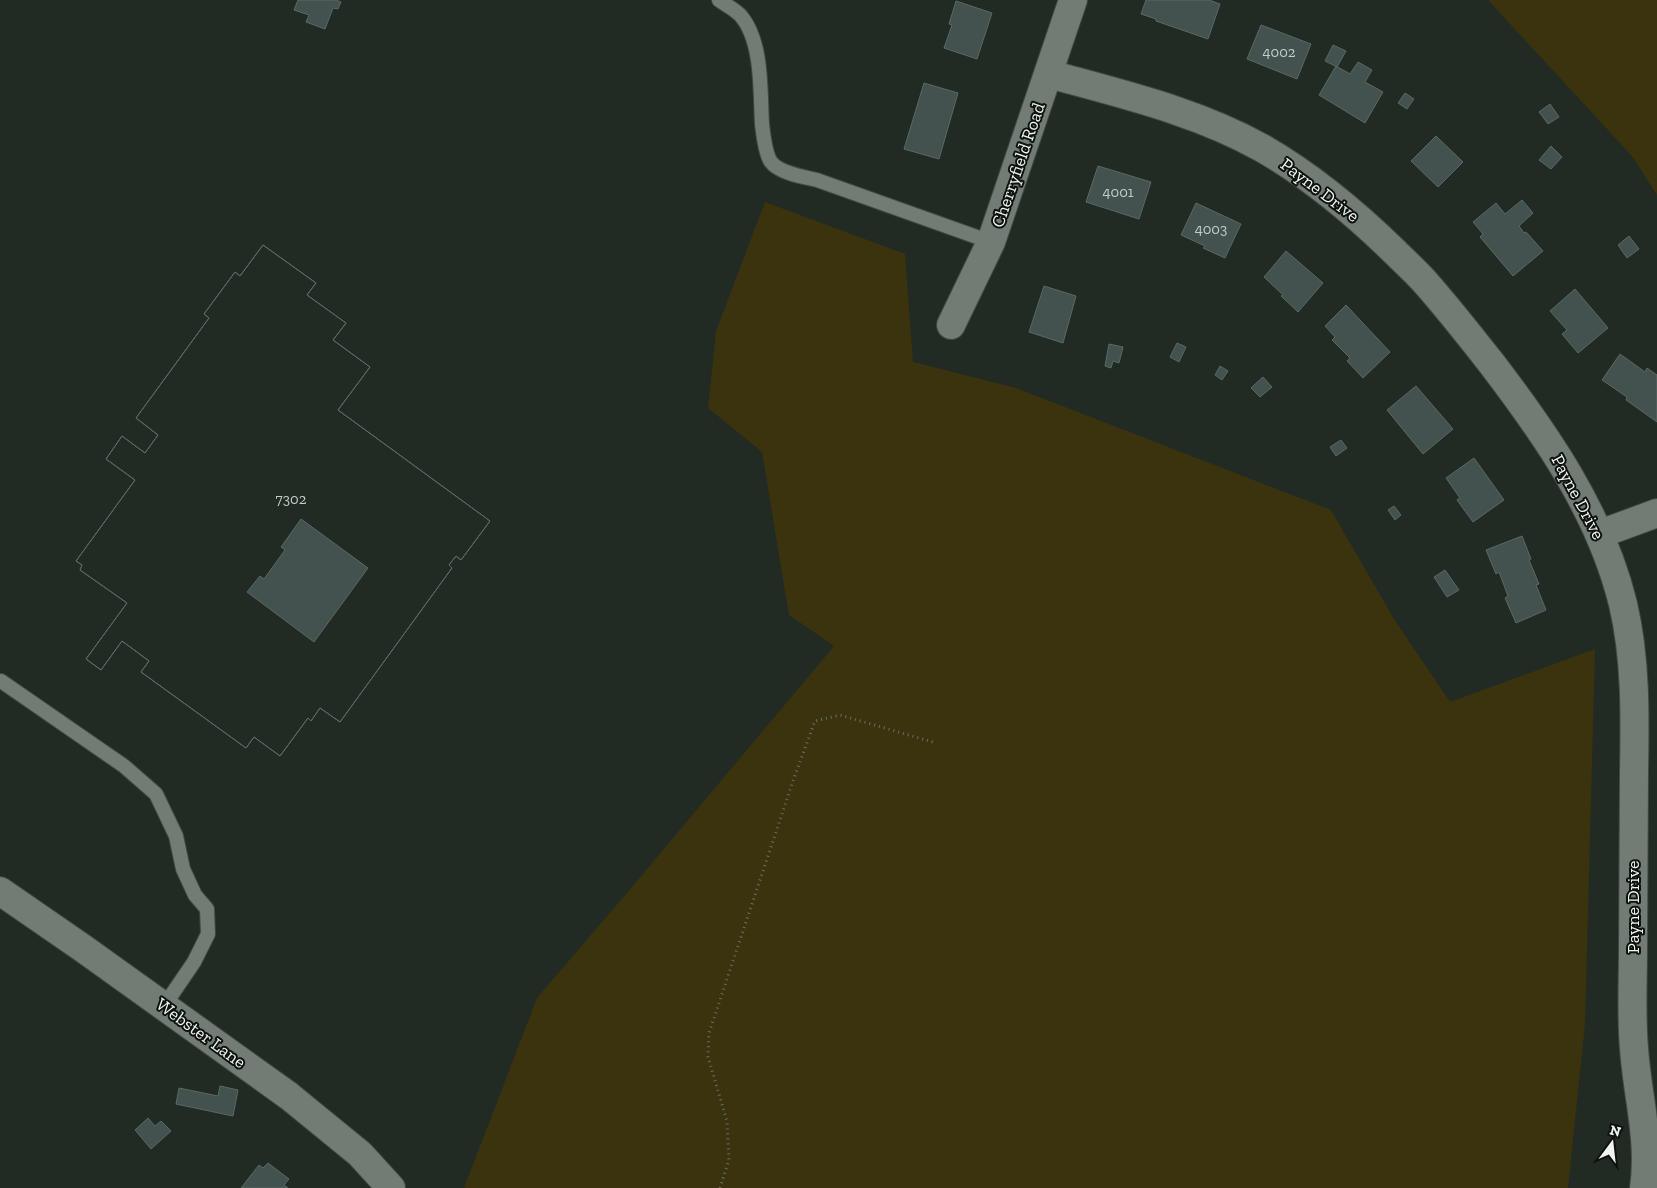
<svg xmlns="http://www.w3.org/2000/svg" width="1657" height="1188" font-family="'Zilla Slab',serif">
	<style>
		.green { fill: #3b330e }
		.building { fill: #43514f; stroke: #5a6966; fill-rule: evenodd }
		.lines { fill: none; stroke-linecap: round; stroke-linejoin: round }
		.lane-casing { stroke: #414944; stroke-width: 16 }
		.street-casing { stroke: #414944; stroke-width: 30 }
		.path { stroke: #666f69; stroke-width: 3; stroke-dasharray: 1 4; stroke-linecap: butt }
		.lane { stroke: #717c74; stroke-width: 14 }
		.street { stroke: #717c74; stroke-width: 28 }
		.labels { text-anchor: middle; dominant-baseline: central; stroke-width: 4; stroke-linejoin: round; paint-order: stroke }
		.number-label { font-size: 15px; fill: #c4ccc8 }
		.street-label { font-size: 18px; fill: #eff5f1; stroke: #0e120f }
	</style>
	<rect width="100%" height="100%" fill="#212b24"/>
	<path class="green" d="M1488 0H1657V195L1632 156Z
		M765 202 905 254 913 362 1016 388 1331 510 1394 619 1450 702 1595 649 1585 1024 1568 1188H464L537 998 632 887 834 646 789 615 762 452 708 408 716 331Z"/>
	<path class="building" d="M298 0H336L341 2 338 9 333 8 325 29 306 22 309 15 294 10Z
		M1146 0H1209L1220 4 1208 39 1156 21V19L1141 14Z
		M956 1 992 13 977 59 944 48 952 25 949 24Z
		M1261 25 1311 44 1297 79 1247 59Z
		M1333 45 1346 51 1337 67 1325 61Z
		M1358 62 1372 70 1365 82 1383 92 1365 123 1319 95 1336 66 1350 74Z
		M924 83 958 93 939 159 904 149Z
		M1405 93 1414 99 1407 109 1398 103Z
		M1550 104 1559 117 1548 124 1539 112Z
		M1436 136 1463 162 1438 187 1411 161Z
		M1551 146 1562 157 1551 169 1539 160Z
		M1098 166 1151 182 1139 219 1086 202Z
		M1522 200 1533 213 1519 226 1524 233 1526 232 1543 251 1513 276 1480 237 1483 234 1473 222 1496 203 1505 214Z
		M1196 203 1241 224 1225 258 1203 248 1205 246 1181 235Z
		M1629 236 1639 249 1627 258 1618 245Z
		M263 245 316 283 307 295 346 323 333 340 370 367 338 410 490 521 461 560 456 556 449 565 452 568 340 722 320 708 311 721 308 718 280 756 254 737 246 748 141 672 149 661 122 641 101 670 86 659 127 603 80 570 82 565 76 561 135 480 106 459 122 436 145 453 158 435 136 418 209 318 204 314 235 272 240 276ZM301 519 368 568 314 642 247 592 260 576 264 579 285 550 281 547Z
		M263 245 316 283 307 295 346 323 333 340 370 367 338 410 490 521 461 560 456 556 449 565 452 568 340 722 320 708 311 721 308 718 280 756 254 737 246 748 141 672 149 661 122 641 101 670 86 659 127 603 80 570 82 565 76 561 135 480 106 459 122 436 145 453 158 435 136 418 209 318 204 314 235 272 240 276Z
		M1286 251 1323 283 1298 312 1281 296 1283 295 1264 277Z
		M1044 286 1076 296 1063 343 1029 332Z
		M1575 289 1608 328 1578 353 1562 334 1567 330 1550 311Z
		M1346 305 1390 352 1363 378 1347 361 1350 358 1332 340 1335 337 1325 326Z
		M1177 343 1186 347 1179 362 1170 357Z
		M1109 344 1123 347 1119 363 1113 361 1111 368 1105 366Z
		M1620 354 1645 372 1647 368 1657 375V422L1626 400 1627 397 1602 380Z
		M1220 366 1228 371 1222 380 1215 375Z
		M1263 377 1272 387 1260 397 1251 388Z
		M1416 386 1453 429 1423 454 1387 410Z
		M1341 440 1347 448 1336 456 1330 447Z
		M1474 458 1504 500 1473 522 1457 500 1460 498 1446 478Z
		M1394 506 1401 515 1395 520 1388 510Z
		M1522 536 1531 559 1529 560 1539 584 1536 585 1546 610 1516 623 1505 598 1508 596 1499 572 1496 574 1486 550Z
		M1445 570 1459 590 1447 597 1434 577Z
		M220 1086 238 1090 233 1116 176 1104 179 1088 218 1096Z
		M148 1118 155 1126 161 1121 171 1131 151 1149 135 1130Z
		M268 1163 289 1179 284 1185 288 1188H241L259 1165 263 1168Z"/>
	<g class="lines">
		<defs>
			<path id="lane" d="M719 0C726 5 736 10 741 16 763 42 760 92 762 124 763 133 766 155 771 162 779 173 804 177 817 180L991 242
				M1 681 124 766 156 794 176 836 183 869 195 895 207 909 208 934 194 962 164 1006"/>
			<path id="street" d="M1049 74C1121 94 1196 111 1262 148 1311 176 1355 213 1395 252 1405 262 1416 272 1425 282 1448 308 1470 336 1492 364 1547 436 1601 514 1623 604 1636 659 1635 716 1634 772 1634 831 1633 890 1633 949 1633 982 1631 1015 1634 1048 1637 1094 1651 1141 1644 1188
				M951 325 991 242 1073 0
				M1600 534 1657 513
				M0 891 84 949 289 1096 360 1154 391 1188"/>
		</defs>
		<use href="#lane" class="lane-casing"/>
		<use href="#street" class="street-casing"/>
		<path class="path" d="M720 1188 729 1160 727 1121 708 1057 709 1033 794 778 815 721 840 715 936 743"/>
		<use href="#lane" class="lane"/>
		<use href="#street" class="street"/>
	</g>
	<g class="labels">
		<g class="number-label">
			<text x="1279" y="52">4002</text>
			<text x="1118" y="192">4001</text>
			<text x="1211" y="229">4003</text>
			<text x="291" y="499">7302</text>
		</g>
		<g class="street-label">
			<text transform="translate(1018 165) rotate(-71)">Cherryfield Road</text>
			<text transform="translate(1320 190) rotate(37)">Payne Drive</text>
			<text transform="translate(1578 497) rotate(62)">Payne Drive</text>
			<text transform="translate(1633 907) rotate(-90)">Payne Drive</text>
			<text transform="translate(201 1033) rotate(36)">Webster Lane</text>
		</g>
	</g>
	<g transform="translate(1612 1143) rotate(15)" stroke="#0e120f" stroke-width="4" paint-order="stroke">
	<path d="M0-4L9 19L0 12L-9 19Z" fill="#eff5f1"/>
	<text y="-8" font-size="14" font-weight="bold" text-anchor="middle" fill="#eff5f1">N</text>
	</g>
</svg>
